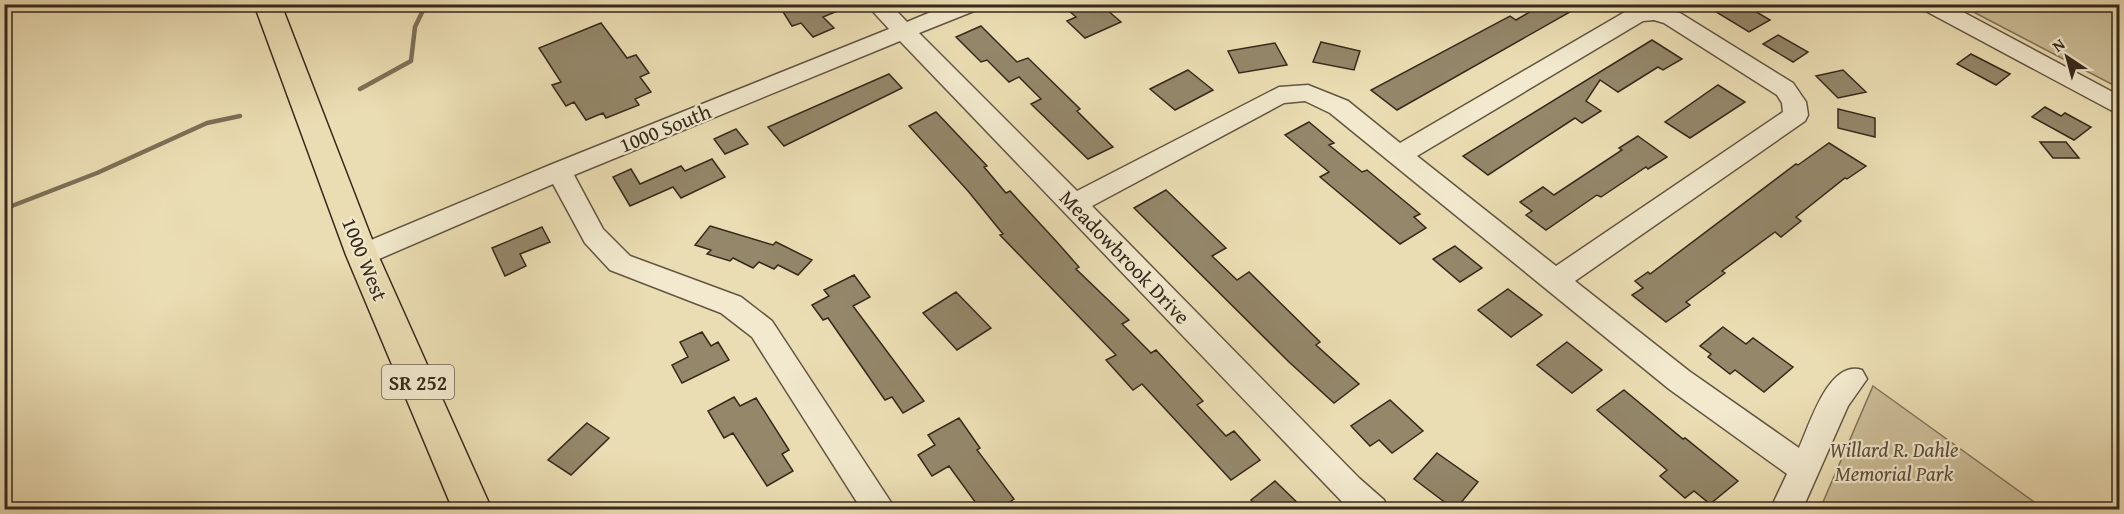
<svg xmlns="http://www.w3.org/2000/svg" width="2124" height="514" font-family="'Gentium Book Plus',serif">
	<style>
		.green { fill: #ccbe99; stroke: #81745a; stroke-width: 1.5 }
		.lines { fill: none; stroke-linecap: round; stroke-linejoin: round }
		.stream { stroke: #7d7057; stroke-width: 4.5 }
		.building { fill: #94876a; stroke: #36291b; stroke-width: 1.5 }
		.minor-casing { stroke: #635641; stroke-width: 3 }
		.major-casing { stroke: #36291b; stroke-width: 3 }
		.minor { fill: #f2e9ce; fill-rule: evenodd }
		.major { fill: #ebddb3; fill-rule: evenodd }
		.labels { text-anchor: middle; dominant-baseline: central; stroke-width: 4.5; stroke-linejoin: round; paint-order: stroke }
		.shield { fill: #f2e9ce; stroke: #6e6351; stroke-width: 1.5 }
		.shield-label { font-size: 20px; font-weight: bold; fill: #36291b }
		.street-label { font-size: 21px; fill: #36291b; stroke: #f2e9ce }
		.park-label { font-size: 21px; font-style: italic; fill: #5c4e3a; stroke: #f2e9ce }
	</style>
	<rect width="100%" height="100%" fill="#ebddb3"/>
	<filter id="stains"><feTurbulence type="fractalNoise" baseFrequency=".00333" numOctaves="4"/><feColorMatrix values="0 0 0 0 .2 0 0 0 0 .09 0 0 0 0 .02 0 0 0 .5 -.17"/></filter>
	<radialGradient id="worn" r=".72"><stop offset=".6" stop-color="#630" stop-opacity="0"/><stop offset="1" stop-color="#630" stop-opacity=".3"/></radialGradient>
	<path class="green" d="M1960 5H2119V88Z
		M1873 386 2044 509H1820Z"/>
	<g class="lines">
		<path class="stream" d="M360 89 411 61 415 27 426 4
			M4 209 97 173 207 123 240 116"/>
	</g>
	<path class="building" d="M778 4H852V5L823 17 834 28 813 37 801 23 792 26Z
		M1081 4H1100L1121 22 1085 38 1067 21 1076 17 1068 10Z
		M1543 4H1584L1397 110 1371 90 1510 16 1516 20Z
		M1703 4H1743L1770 20 1749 32Z
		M601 23 627 58 636 55 649 73 640 77 651 92 635 99 639 105 606 118 603 113 586 120 574 102 566 106 552 85 561 82 539 48Z
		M981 26 1017 62 1028 58 1080 109 1077 111 1113 147 1088 159 1031 104 1041 99 1019 77 1009 82 987 60 981 62 956 37Z
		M1778 35 1808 52 1793 62 1763 44Z
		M1652 40 1682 59 1663 70 1658 67 1618 92 1600 80 1586 101 1601 111 1582 123 1575 118 1488 175 1463 156Z
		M1321 42 1360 51 1354 70 1313 62Z
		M1275 43 1287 65 1239 73 1228 51Z
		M1971 54 2010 74 1996 85 1957 64Z
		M1188 70 1213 90 1175 110 1150 89Z
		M1843 70 1866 92 1838 98 1816 76Z
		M889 74 902 88 784 146 768 127Z
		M1718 85 1745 102 1690 138 1665 122Z
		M2045 107 2061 116 2065 113 2091 127 2074 140 2032 117Z
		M1838 109 1875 118V137L1838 128Z
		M936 112 987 166 984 167 1006 193 1010 191 1056 241 1079 267 1076 269 1129 320 1122 324 1151 353 1156 350 1203 401 1197 405 1226 436 1234 431 1260 460 1231 480 1142 384 1133 390 1106 360 1116 355 1000 235 1003 234 968 191 909 126Z
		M1309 122 1334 143 1329 145 1362 172 1367 170 1420 214 1414 217 1426 228 1400 244 1320 177 1329 172 1285 135Z
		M736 129 748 144 725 154 714 139Z
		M1638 136 1667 157 1648 169 1646 167 1601 197 1597 195 1546 230 1526 215 1532 211 1520 202 1543 187 1554 195 1622 150 1619 148Z
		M2040 142H2066L2079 158H2053Z
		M1829 143 1866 166 1847 179 1845 178 1796 217 1801 221 1781 237 1775 232 1722 271 1725 273 1686 302 1690 305 1666 322 1632 295 1643 288 1635 281 1648 272 1650 274 1796 164 1798 165Z
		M712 159 725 177 681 198 673 187 630 206 613 177 631 169 640 184 681 166 685 171Z
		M1166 190 1226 248 1212 256 1237 280 1249 272 1320 342 1316 345 1359 384 1334 403 1289 362 1134 208Z
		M710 226 773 245 776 242 812 260 798 275 778 265 774 269 759 262 753 268 733 258 730 261 707 254 711 250 695 245Z
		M542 227 550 242 520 254 526 266 505 276 492 248Z
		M1455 246 1482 268 1460 282 1433 259Z
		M854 275 870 297 853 306 924 401 903 413 892 397 885 400 828 318 823 320 812 305 829 296 824 290Z
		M1508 289 1542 315 1511 337 1478 310Z
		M956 292 991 328 957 350 923 313Z
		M1723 327 1746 344 1753 338 1793 367 1764 392 1735 370 1730 374 1708 357 1711 354 1700 346Z
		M702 332 711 346 718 342 729 360 682 383 672 365 688 357 680 342Z
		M1567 342 1602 370 1572 393 1537 365Z
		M1624 390 1683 439 1685 438 1738 481 1710 504 1694 491 1685 498 1660 476 1667 470 1597 410Z
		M734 397 740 406 756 398 789 450 782 454 793 471 767 486 733 433 724 438 708 411Z
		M1390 400 1423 431 1392 453 1379 440 1370 446 1351 426Z
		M959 418 980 448 977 450 1014 499 998 510H981L949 466 932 476 918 455 935 445 928 435Z
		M587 423 609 438 571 475 548 460Z
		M1437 453 1478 482 1455 510 1414 479Z
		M1275 481 1305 510H1261L1251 500Z"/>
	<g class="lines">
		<defs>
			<path id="minor" d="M866 4H890L907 22 950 4H982L979 9 919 33 1077 191 1279 87 1308 85 1348 101 1400 143 1630 9 1654 6 1680 13 1793 83 1806 102 1808 115 1805 121 1575 281 1689 371 1799 448C1810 424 1829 359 1862 370L1867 379 1848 406 1802 510H1770L1787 474 1669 389 1330 113 1305 101 1284 103 1092 206 1359 478 1384 500 1389 510H1350L900 41 574 175 603 229 630 256 741 297 772 321 896 510H862L752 337 721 313 610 270 585 243 553 184 372 262 362 265 352 262 349 255 352 248 550 165 889 29ZM1654 20 1664 23 1777 95 1782 103 1783 112 1556 266 1417 156 1643 21Z
				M1919 4H1948L2120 96V115L1922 9Z"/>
			<path id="major" d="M254 4H281L378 255 492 510H453L346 255Z"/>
		</defs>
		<use href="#minor" class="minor-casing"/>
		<use href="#major" class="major-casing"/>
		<use href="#minor" class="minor"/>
		<use href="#major" class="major"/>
	</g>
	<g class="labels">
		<rect class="shield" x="382" y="365" width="72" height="34" rx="4.5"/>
		<g class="shield-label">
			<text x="418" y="382">SR 252</text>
		</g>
		<g class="street-label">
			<text transform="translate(665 128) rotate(-22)">1000 South</text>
			<text transform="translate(1125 257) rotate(46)">Meadowbrook Drive</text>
			<text transform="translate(365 259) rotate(68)">1000 West</text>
		</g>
		<g class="park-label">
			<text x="1894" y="449">Willard R. Dahle<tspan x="1894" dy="24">Memorial Park</tspan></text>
		</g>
	</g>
	<rect width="2124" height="514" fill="none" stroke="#ebddb3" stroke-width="24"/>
	<rect x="6" y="6" width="2112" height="502" fill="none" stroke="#36291b" stroke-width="3"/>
	<rect x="12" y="12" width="2100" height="490" fill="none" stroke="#36291b" stroke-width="1.5"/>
	<g transform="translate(2067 57) rotate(324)" stroke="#f2e9ce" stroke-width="4.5" paint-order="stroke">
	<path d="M0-4.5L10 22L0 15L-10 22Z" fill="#36291b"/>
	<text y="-9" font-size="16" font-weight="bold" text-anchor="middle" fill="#36291b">N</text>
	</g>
	<rect width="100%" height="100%" filter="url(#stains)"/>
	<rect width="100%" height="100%" fill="url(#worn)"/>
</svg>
